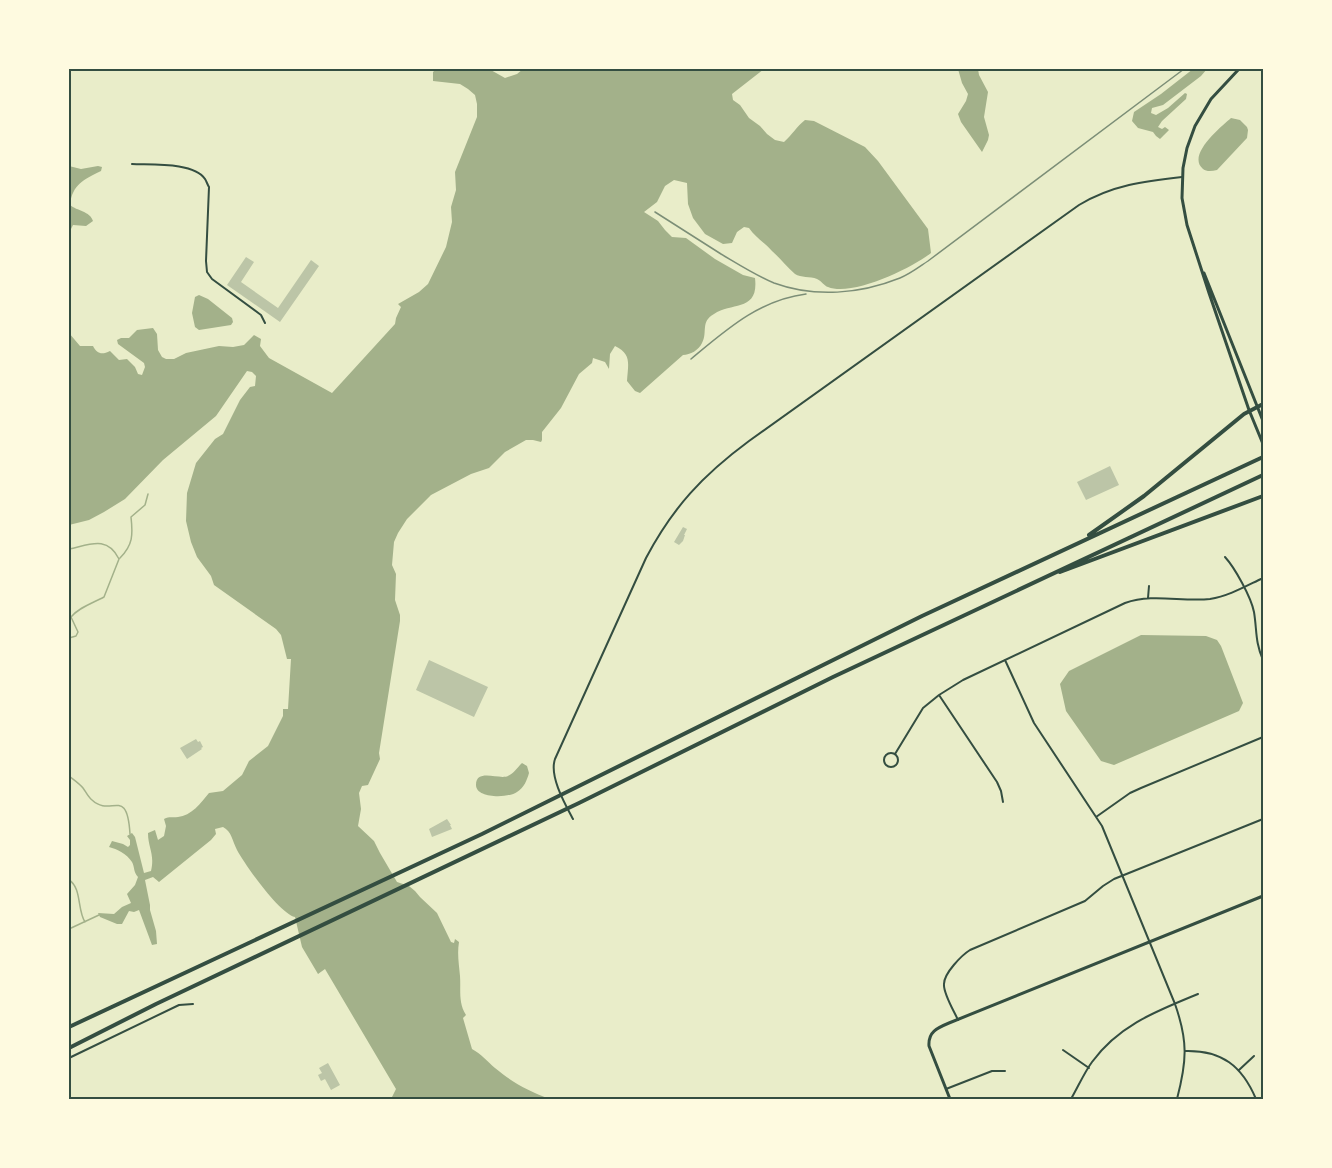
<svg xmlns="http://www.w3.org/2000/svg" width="1332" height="1168" font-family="Commissioner,sans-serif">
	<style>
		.water { fill: #a3b18a }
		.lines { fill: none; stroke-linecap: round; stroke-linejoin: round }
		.stream { stroke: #a3b18a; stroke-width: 1.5 }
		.building { fill: #bcc5a7 }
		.minor { stroke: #344e41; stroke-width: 2 }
		.tertiary { stroke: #344e41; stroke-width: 3 }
		.secondary { stroke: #344e41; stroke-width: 3 }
		.motorway { stroke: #344e41; stroke-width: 4 }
		.rail { stroke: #7c8e77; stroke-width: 1.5 }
		.neatline { fill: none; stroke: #344e41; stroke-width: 2 }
	</style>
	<rect width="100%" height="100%" fill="#e9edc9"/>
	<path class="water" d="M436 69H489L505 78 517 74 523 69H764L732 94 733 100 740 105 749 118 760 126 767 134 775 140 784 142C792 135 797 126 805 120L814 121 865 147 878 161 928 229 931 253C912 268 852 297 828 287 824 286 822 281 817 279 810 276 801 278 795 274 787 267 780 258 772 251 765 243 755 237 749 228L744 227 737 232 732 243 723 244 705 234 693 218 688 204 687 183 674 180 665 186 657 202 644 212 658 221 665 230 672 237 686 238 715 259 743 275 755 278C759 312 732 302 714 314 700 322 708 332 702 343 699 350 690 355 683 355L640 393 635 391 627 381C628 364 632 354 615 346L610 354 609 369 605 362 593 358 592 363 579 374 561 408 542 432V440L541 442 533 440H526L505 452 489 468 471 474 431 495 407 519 398 533 394 542 392 565 396 574 395 600 400 615V621L379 753 380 759 368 785 362 786 359 793 361 809 358 826 374 841 380 853 397 882 409 886 415 891 420 897 437 913 451 942 454 943 455 939 459 942C457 954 459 964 460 976 461 990 458 1002 466 1015L463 1018 472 1049C481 1054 487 1061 495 1068 513 1083 528 1091 550 1099H391L396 1089 325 969 318 974 302 947 295 917C280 914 245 865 237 850 232 840 232 832 223 827L215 829 216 834 211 840 159 882 153 877 145 880 150 905V910L156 931 157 944 152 945 139 910 134 912 129 911 122 924H117L100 917 98 913 114 914 122 907 131 903 127 894 135 885 138 877C133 871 135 868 132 862 127 854 117 849 109 847L112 841 123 844 128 847 130 845V840L127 836 132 833 135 837 144 873 151 871C155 854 148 848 148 833L155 830 158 840 164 836 166 826 164 819C170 816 172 818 178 817 191 816 201 803 209 793L223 791 242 775 249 761 268 746 283 716V709H288L291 659H287L281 635 276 629 214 585 211 576 197 557 191 542 186 521 187 493 196 463 215 439 223 434 240 400 250 387 255 386 256 376 252 372 247 371 216 416 163 460 125 499 104 512 89 520 69 525V419C71 415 72 409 69 405V333L80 346H93C97 354 102 355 110 351L119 360 127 359 135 367 138 374 142 375 145 367 144 363 118 344 117 340 121 338H129L137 330 153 328 157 334 158 350 162 357 166 359H174L186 353 219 346 233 347 244 345 254 335 261 339 260 346 269 358 332 393 395 324 396 318 401 307 398 304 419 292 428 284 446 247 452 222 451 207 456 190 455 172 477 117V104L475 95 468 89 460 84 433 81V72Z
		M958 69H978L979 75 988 92 984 117 989 135 988 140 982 152 961 122 958 114 966 101 968 94 962 83Z
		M1193 69H1207L1201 76 1163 105 1152 108 1151 113 1156 115 1168 108 1185 93 1187 94 1186 99 1162 121 1158 127 1162 129 1165 127 1169 130 1160 139 1156 136 1153 132 1138 128 1132 121 1134 112 1161 94Z
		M1231 118 1240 120 1247 127 1248 130 1247 138 1217 170C1212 171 1207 172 1203 169 1186 155 1222 126 1231 118Z
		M69 166 81 169 98 166 102 167 101 171C84 179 72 185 70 205 77 211 90 211 93 221L86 226 73 225 71 229 69 243Z
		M199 295 208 299 232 318 233 322 231 325 199 330 195 327 192 313 195 297Z
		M1141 635 1206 636 1217 640 1221 646 1243 703 1239 711 1114 765 1101 761 1066 711 1060 684 1069 671Z
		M522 763 527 766 529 773C527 780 524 788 517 792 509 798 476 799 476 785 476 768 499 780 508 776 514 773 517 768 522 763Z"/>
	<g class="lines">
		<path class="stream" d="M69 549C89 545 107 535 119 559L104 597C93 603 79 607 71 617L78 632 76 636 69 638
			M120 558C133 545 133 535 131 517L145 505 148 494
			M69 776C74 780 79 783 83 788 86 792 88 797 92 800 111 818 127 785 130 834
			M69 880C82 888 77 910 85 922
			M69 929 99 915"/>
	</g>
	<path class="building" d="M246 257 254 262 241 282 278 308 311 260 319 266 280 322 227 285Z
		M1110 466 1119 485 1086 500 1077 482Z
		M683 527 687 529 684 535H685L683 541 679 545 674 542Z
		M429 660 488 687 474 717 416 690Z
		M196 739 198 742 200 741 203 747 201 748 202 749 187 759 180 748Z
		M447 819 451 825H450L452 829 432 837 429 829Z
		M328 1063 340 1085 331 1090 325 1079 321 1081 318 1075 322 1073 319 1068Z"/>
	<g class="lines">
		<path class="minor" d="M132 164C151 165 194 162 205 179 206 180 208 186 209 187L206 261 207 272 212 279 261 315 265 323
			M1225 557C1235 568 1251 597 1254 612 1257 630 1255 642 1263 660
			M1148 598 1149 586
			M1005 660 1034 723 1102 826 1175 1004C1188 1041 1187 1061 1177 1099
			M939 695 997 782 1001 791 1003 802
			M884 760a7 7 0 1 1 14 0a7 7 0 1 1-14 0Z
			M895 754 923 708 939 695 963 680 1125 603C1153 593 1181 602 1210 599 1229 596 1246 586 1263 578
			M1096 817 1130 793 1141 788 1263 737
			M573 819C565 804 549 776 555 759L646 558C673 507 703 475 749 441L1079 205C1112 185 1145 181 1182 177
			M958 1020C954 1011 943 993 944 984 944 973 962 955 970 950L1085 901 1103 886 1114 879 1263 819
			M1063 1050 1089 1068
			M1185 1051C1222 1050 1242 1066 1256 1099
			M69 1058 179 1005 193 1004
			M1239 1070 1254 1056
			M946 1089 992 1071H1005
			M1071 1099C1078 1087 1084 1073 1092 1062 1119 1025 1157 1011 1198 994"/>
		<path class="tertiary" d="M950 1099 929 1046C928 1032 937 1028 949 1023L1263 896"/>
		<path class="secondary" d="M1239 69 1211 99 1195 126 1187 148 1183 168 1182 198 1187 225 1209 293 1249 410 1263 444
			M1204 273 1263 421"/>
		<path class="motorway" d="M1089 535 1144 496 1244 414 1263 404
			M1060 572 1263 496
			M69 1027 482 834 922 616 1263 457
			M69 1048 156 1004 579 803 833 677 1263 475"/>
		<path class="rail" d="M655 212C677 226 699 240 721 254 738 264 755 275 774 283 815 298 860 294 900 278 910 274 919 267 928 261L1184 69
			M691 359C726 330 759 300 806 294"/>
	</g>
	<rect width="1332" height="1168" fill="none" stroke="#fefae0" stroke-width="141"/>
	<rect x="70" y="70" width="1192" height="1028" class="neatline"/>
</svg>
